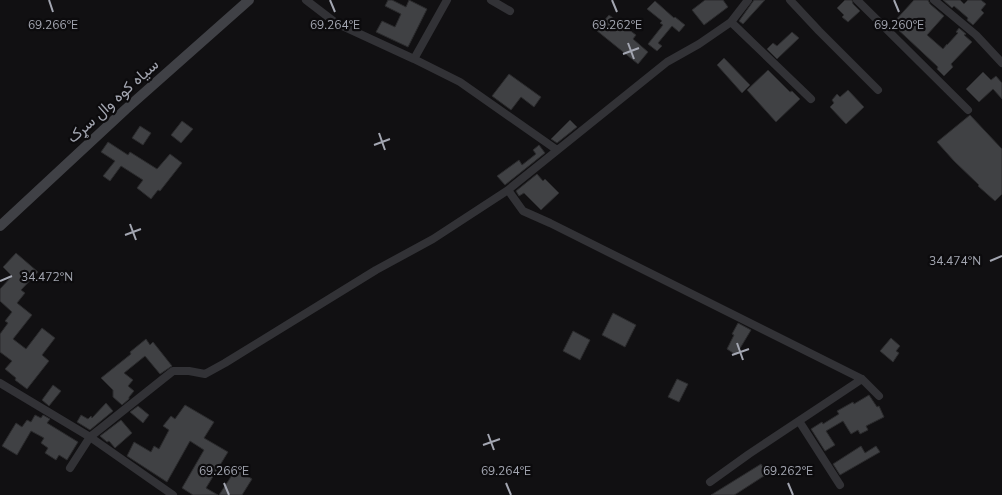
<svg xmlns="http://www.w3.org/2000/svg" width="1002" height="495" font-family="'Nunito Sans',Vazirmatn,sans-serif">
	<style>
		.building { fill: #404144; stroke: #2b2b2d }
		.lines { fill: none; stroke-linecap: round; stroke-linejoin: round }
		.street { stroke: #323236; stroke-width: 8 }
		.secondary { stroke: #404146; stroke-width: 10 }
		.ticks { fill: none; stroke: #a3a6b1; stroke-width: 2 }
		.labels { text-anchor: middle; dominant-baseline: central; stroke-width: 4.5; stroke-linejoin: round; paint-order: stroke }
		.street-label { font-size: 16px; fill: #a3a6b1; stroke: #0c0b0d }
		.ticks-label { font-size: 12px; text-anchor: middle; fill: #a3a6b1; stroke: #0c0b0d; stroke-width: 4.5; stroke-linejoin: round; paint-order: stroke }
	</style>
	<rect width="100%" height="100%" fill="#111012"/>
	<path class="building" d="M388 0H392L406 7 409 0 427 9 408 47 376 32 382 21 395 27 401 14 385 6Z
		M705 0H723L728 7 704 25 692 10Z
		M754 0H765L743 24 739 21Z
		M845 0H852L853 4 860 11 848 22 842 17 844 15 837 8Z
		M914 0H928L930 4 944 16 927 35 943 49 947 44V45L958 33 956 32 959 28 966 34 964 35 972 42 951 64 953 67 944 76 937 69 938 67 892 24Z
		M943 0H960L964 4 968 0H981L986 4 981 10 984 13 973 25 967 20 968 18 954 6 952 8Z
		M655 1 674 18 675 17 685 25 679 32 672 26 658 43 662 46 657 51 648 44 663 25 660 23 662 21 647 9Z
		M609 15 636 35 633 39 648 52 638 64 596 30Z
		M792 32 799 38 777 59 767 49 773 43 777 46Z
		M724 58 750 85 742 93 717 65Z
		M768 70 790 92 792 91 800 99 776 122 747 90Z
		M983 72 991 80 996 76 1002 83V99L993 89 979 102 966 89Z
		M509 74 541 97 534 107 521 97 511 110 492 96Z
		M848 90 864 107 846 124 830 107 834 103 832 100 837 94 840 97Z
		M970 115 1002 149V194L995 201 978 186 979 185 954 161 937 142Z
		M570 120 577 127 557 143 551 139Z
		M182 121 193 129 181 143 171 135Z
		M140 126 151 133 143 145 132 138Z
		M108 142 128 155 130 152 157 169 170 154 182 163 160 191 158 190 151 199 137 188 143 180 121 166 110 181 103 176 115 161 101 152Z
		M539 145 545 153 505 185 497 176 519 160 522 165 536 154 533 150Z
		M537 174 543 181 545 179 559 193 541 210 524 193 519 196 516 191Z
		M16 253 38 272 21 290 25 293 17 303 32 315 13 339 26 349 42 328 55 338 42 355 49 361 27 389 15 380 16 378 5 369 12 361 0 352V334L8 323 5 321 12 312 0 301V289L12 276 3 267Z
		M613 313 636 325 625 347 602 335Z
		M738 323 751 330 736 355 727 349 734 335 732 334Z
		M573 331 590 340 580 360 563 351Z
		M891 338 900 346 896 351 899 353 893 362 880 351Z
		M146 339 150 345 153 342 172 366 160 374 145 356 124 373 133 380 128 386 134 391 129 397V399L122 405 113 397V390L101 378 131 354 130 352Z
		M677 379 688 384 679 402 668 397Z
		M53 385 61 391 49 406 42 400Z
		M869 395 877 407 879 406 884 417 866 426 868 430 860 434 858 430 851 434 843 421 826 431 835 445 825 451 811 429 822 422 823 424 839 414 837 411 853 402 854 404Z
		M106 403 113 411 90 430 77 422 81 415 88 419 91 416 92 418Z
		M185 405 214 422 204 438 228 452 206 488 218 495H193L182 488 204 450 190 441 167 482 127 456 134 442 151 452 154 446 159 449 169 430 163 426 171 416 175 419Z
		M138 406 149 415 143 423 130 412Z
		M35 415 41 418 43 415 50 419 47 423 78 442 67 460 59 455 56 460 45 453 48 448 41 443 44 438 31 431 17 455 2 446 16 423 22 427 27 420 31 422Z
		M121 420 132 433 115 448 109 441 107 442 100 436Z
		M861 446 865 453 876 446 880 452 840 475 833 464Z
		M761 464 767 474 736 494 734 495H711Z
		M236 469 252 479 242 495H219Z"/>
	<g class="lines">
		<path class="street" d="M306 0 336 23 414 59 460 82 557 150
			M491 0 510 11
			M748 0 731 22 699 44 667 62 508 190 523 211 550 223 862 379 879 396
			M790 0 819 31 878 90
			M857 0 968 110
			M934 0 976 35 1002 63
			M731 22 811 99
			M414 59 447 0
			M0 383 90 437 173 495
			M799 421 840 485
			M70 468 90 437 173 371H189L205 374 225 363 376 270 433 239 508 190
			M710 482 749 454 862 379"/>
		<path class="secondary" d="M0 226 126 109 249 0"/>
	</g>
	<path class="ticks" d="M49 0 53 12M330 0 335 12M612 0 617 12M894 0 899 12M628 43 634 59M623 54 639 48M379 133 385 150M374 145 390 139M130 224 136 240M125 235 141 229M990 261 1002 256M0 281 12 276M737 343 743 360M732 355 749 349M488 434 494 450M483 445 500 439M224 483 229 495M506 483 511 495M788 483 793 495"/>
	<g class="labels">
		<g class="street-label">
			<text transform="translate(113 101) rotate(-42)">سیاه کوه وال سړک</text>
		</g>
	</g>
	<g class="ticks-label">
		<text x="617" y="29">69.262°E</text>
		<text x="899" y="29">69.260°E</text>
		<text x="53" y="29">69.266°E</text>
		<text x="335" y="29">69.264°E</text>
		<text x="955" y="265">34.474°N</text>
		<text x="47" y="281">34.472°N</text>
		<text x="224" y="475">69.266°E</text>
		<text x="506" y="475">69.264°E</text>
		<text x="788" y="475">69.262°E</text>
	</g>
</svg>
